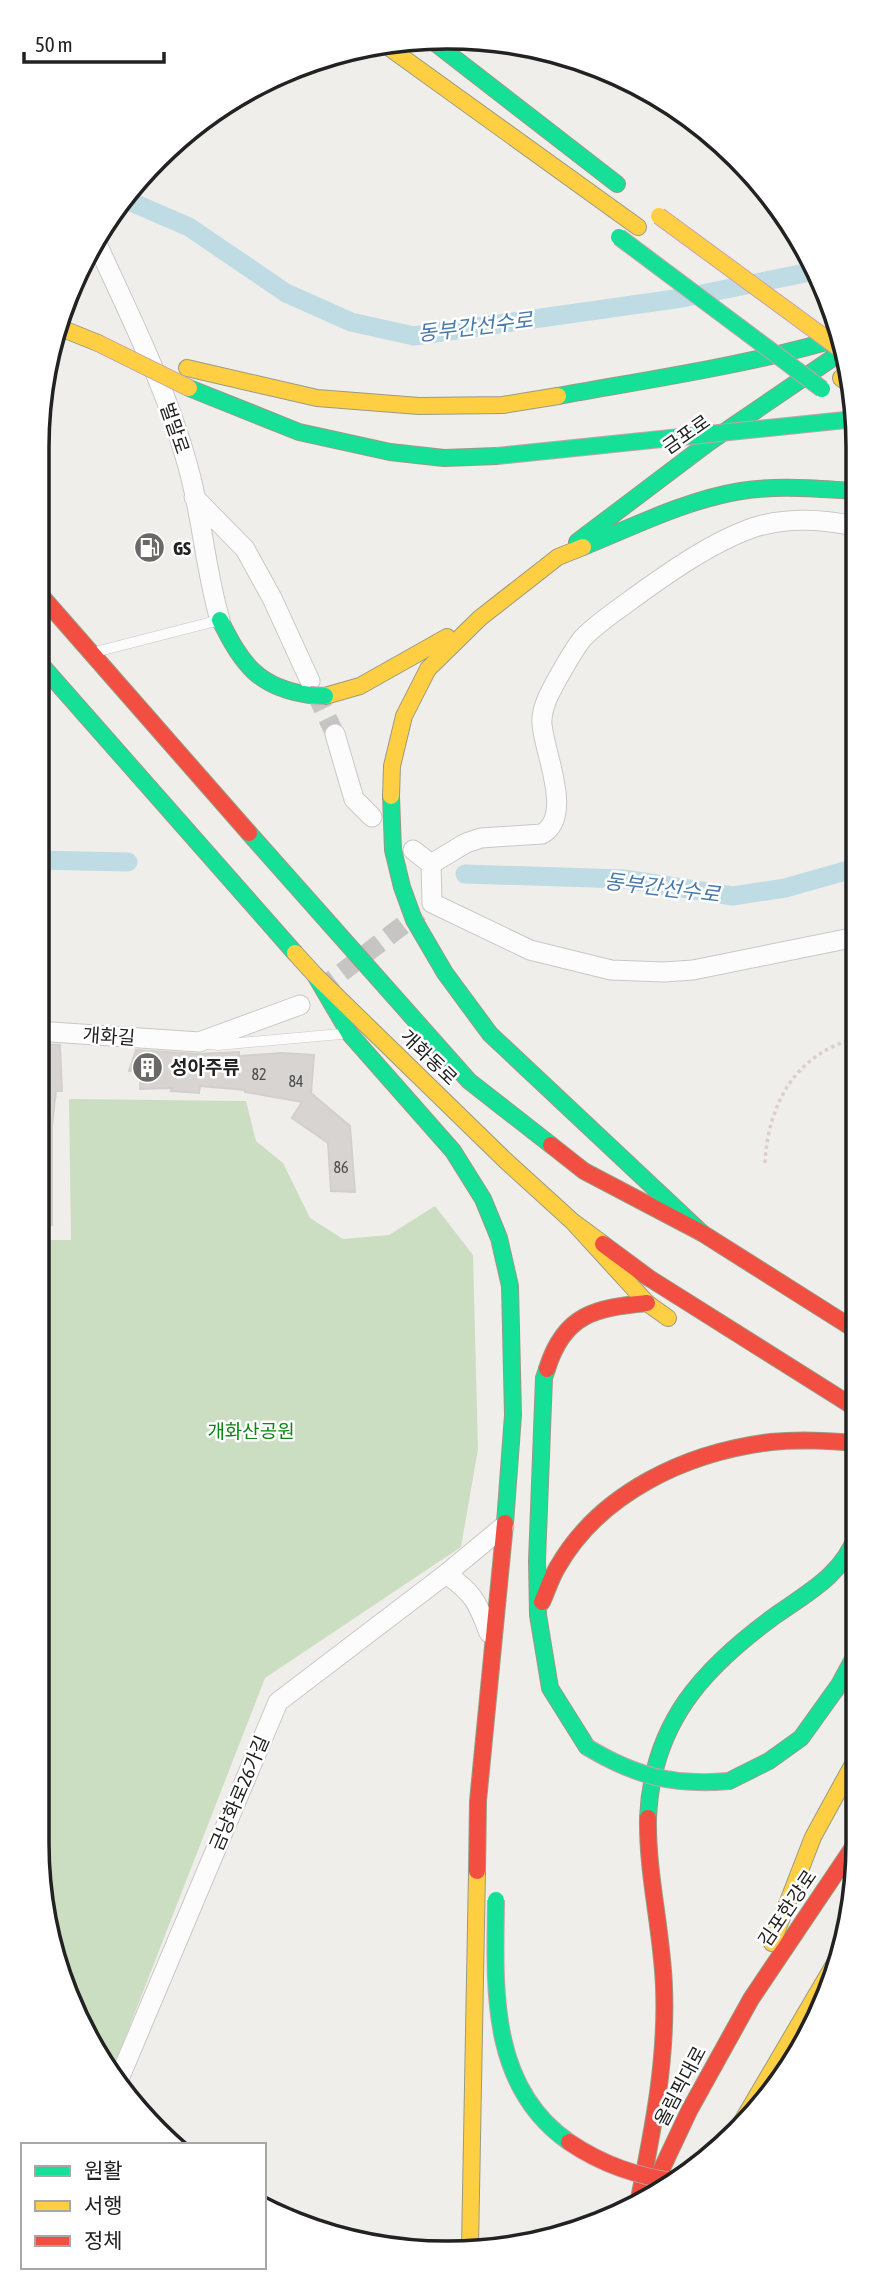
<svg xmlns="http://www.w3.org/2000/svg" width="895" height="2290" font-family="'Asap Condensed','Noto Sans KR',sans-serif">
	<style>
		.forest { fill: #cbdec1 }
		.lines { fill: none; stroke-linecap: round; stroke-linejoin: round }
		.canal { stroke: #bfdbe3; stroke-width: 19 }
		.building { fill: #d7d4d2; stroke: #d3d0cc; stroke-width: 2 }
		.street-tunnel { stroke: #c7c5c3; stroke-width: 19; stroke-dasharray: 19 10; stroke-linecap: butt }
		.lane-casing { stroke: #c9c8c7; stroke-width: 11 }
		.street-casing { stroke: #c9c8c7; stroke-width: 21 }
		.fast-casing { stroke: #999a82; stroke-width: 18 }
		.slow-casing { stroke: #999a82; stroke-width: 18 }
		.jam-casing { stroke: #999a82; stroke-width: 18 }
		.path { stroke: #dccecd; stroke-width: 3.5; stroke-dasharray: 3.5 3.5; stroke-linecap: butt }
		.lane { stroke: #fdfcfc; stroke-width: 10 }
		.street { stroke: #fdfcfc; stroke-width: 19 }
		.fast { stroke: #16e098; stroke-width: 16 }
		.slow { stroke: #ffcf43; stroke-width: 16 }
		.jam { stroke: #f24e42; stroke-width: 16 }
		.fast-bridge-casing { stroke: #c5a2ac; stroke-width: 18; stroke-linecap: butt }
		.slow-bridge-casing { stroke: #c5a2ac; stroke-width: 18; stroke-linecap: butt }
		.jam-bridge-casing { stroke: #c5a2ac; stroke-width: 18; stroke-linecap: butt }
		.fast-bridge { stroke: #16e098; stroke-width: 16 }
		.slow-bridge { stroke: #ffcf43; stroke-width: 16 }
		.jam-bridge { stroke: #f24e42; stroke-width: 16 }
		.labels { text-anchor: middle; dominant-baseline: central; stroke-width: 5; stroke-linejoin: round; paint-order: stroke }
		.number-label { font-size: 16px; fill: #4f4e4e }
		.street-label { font-size: 19px; fill: #222; stroke: #fff }
		.poi-label { font-size: 19px; font-weight: bold; fill: #222; stroke: #fff; text-anchor: start }
		.park-label { font-size: 19px; fill: #0c8416; stroke: #fff }
		.water-label { font-size: 21px; font-style: italic; fill: #4a7aab; stroke: #fff }
		.rim { fill: none; stroke: #222; stroke-width: 3.5 }
	</style>
	<rect width="100%" height="100%" fill="#f0eeeb"/>
	<path class="forest" d="M69 1099 246 1101 256 1141 283 1163 310 1218 343 1239 389 1235 435 1206 473 1255 478 1449 461 1547 265 1678 113 2069 59 1975 37 1842V1240H71Z"/>
	<g class="lines">
		<path class="canal" d="M122 198 189 227 286 293 351 322 414 336 682 298 815 271
			M37 860 128 862
			M465 874 624 879 733 896 785 888 856 868"/>
	</g>
	<path class="building" d="M37 1044 60 1045 62 1091H56L52 1126V1225H37Z
		M136 1050 198 1054 239 1052V1056L281 1053 314 1055 311 1093 350 1126 355 1192 331 1191 328 1143 292 1118 302 1102 245 1092V1090L200 1086 199 1093 171 1091 172 1088 140 1089 141 1069 129 1071Z"/>
	<g class="lines">
		<path class="street-tunnel" d="M315 692 335 734
			M319 990 420 912"/>
		<defs>
			<path id="lane" d="M99 651 216 621
				M206 1043 218 1045 341 1034"/>
			<path id="street" d="M98 246C130 316 166 388 187 463 202 514 205 569 220 620
				M194 497 245 549 272 598 310 681
				M335 734 354 799 372 817
				M413 850 431 864 432 903 530 950 611 970 664 972 693 970 856 937
				M431 864 466 843 481 838 542 834C574 816 544 753 542 724 541 715 544 707 547 699 554 684 572 652 582 639 595 625 613 613 628 602 665 575 711 542 755 527 788 517 822 519 855 526
				M37 1031 199 1042 300 1005
				M446 1574C473 1592 478 1603 489 1633
				M119 2079 278 1702 446 1574 504 1526"/>
			<path id="fast" d="M435 43 617 184
				M189 388 299 432 390 452 444 458 497 456
				M558 396C652 379 748 365 840 338
				M577 542 708 443 843 351
				M583 547C635 526 686 500 741 491 779 485 817 489 855 491
				M220 620C242 664 258 688 310 695
				M37 660 295 953
				M391 796 393 850 402 887 414 920 445 973 490 1034 702 1233
				M249 833 469 1081 551 1145
				M315 975 349 1033 453 1151 483 1199 499 1238 510 1286 513 1415 505 1523
				M547 1369 544 1378 537 1561 538 1615 550 1688 587 1747
				M729 1781 769 1761 801 1738 839 1685 858 1650
				M648 1818C652 1723 703 1668 776 1615 809 1592 843 1574 857 1534"/>
			<path id="slow" d="M384 44 638 227
				M58 327 98 343
				M187 368 317 398 419 406 503 405 558 396
				M841 378 853 387
				M325 696 360 686 447 637
				M391 796 392 766 404 716 428 669 480 618 558 557 583 547
				M295 953 315 975 506 1161 572 1221 603 1244
				M572 1221 647 1303 668 1318
				M772 1943 813 1837 858 1755
				M741 2123 845 1946
				M470 2247 477 1871"/>
			<path id="jam" d="M37 591 249 833
				M551 1145 584 1171 702 1233 857 1331
				M603 1244 649 1278 857 1409
				M547 1369C564 1314 595 1308 647 1303
				M542 1602C547 1591 551 1578 557 1568 600 1492 688 1452 771 1442 800 1439 829 1441 857 1443
				M477 1871 478 1801 505 1523
				M657 2179 689 2111 751 1999 858 1840
				M639 2199C653 2129 667 2059 664 1987 662 1930 647 1875 648 1818"/>
		</defs>
		<use href="#lane" class="lane-casing"/>
		<use href="#street" class="street-casing"/>
		<use href="#fast" class="fast-casing"/>
		<use href="#slow" class="slow-casing"/>
		<use href="#jam" class="jam-casing"/>
		<path class="path" d="M765 1163C768 1103 796 1054 856 1038"/>
		<use href="#lane" class="lane"/>
		<use href="#street" class="street"/>
		<use href="#fast" class="fast"/>
		<use href="#slow" class="slow"/>
		<use href="#jam" class="jam"/>
		<defs>
			<path id="fast-bridge" d="M619 237 822 389
				M497 456 855 419
				M310 695 325 696
				M587 1747C635 1776 673 1786 729 1781
				M496 1900C495 1986 488 2086 569 2142"/>
			<path id="slow-bridge" d="M659 216 843 351
				M98 343 189 388"/>
			<path id="jam-bridge" d="M569 2142C603 2165 637 2176 677 2182"/>
		</defs>
		<use href="#fast-bridge" class="fast-bridge-casing"/>
		<use href="#slow-bridge" class="slow-bridge-casing"/>
		<use href="#jam-bridge" class="jam-bridge-casing"/>
		<use href="#fast-bridge" class="fast-bridge"/>
		<use href="#slow-bridge" class="slow-bridge"/>
		<use href="#jam-bridge" class="jam-bridge"/>
	</g>
	<defs>
		<symbol id="fuel-disc" viewBox="-11 -11 22 22"><circle r="9.5" fill="#6a6968" stroke="#fff"/><path d="M-5.5-6h7V0h2V4h1.3V-2.5L3-4.5l.8-.8L6-3V5H2.5V1h-1V6h-7ZM-4.2-4.7v3.2H.2V-4.7Z" fill="#fff"/></symbol>
		<symbol id="building-disc" viewBox="-11 -11 22 22"><circle r="9.5" fill="#6a6968" stroke="#fff"/><path d="M-4-6H4V6H1V3H-1V6H-4ZM-2.5-4.3h1.7v1.8h-1.7ZM.8-4.3h1.7v1.8H.8ZM-2.5-1h1.7V.8h-1.7ZM.8-1h1.7V.8H.8Z" fill="#fff"/></symbol>
	</defs>
	<g fill-rule="evenodd">
		<use href="#fuel-disc" x="132" y="530" width="35" height="35"/>
		<use href="#building-disc" x="130" y="1050" width="35" height="35"/>
	</g>
	<g class="labels">
		<g class="number-label">
			<text x="259" y="1074">82</text>
			<text x="296" y="1081">84</text>
			<text x="341" y="1167">86</text>
		</g>
		<g class="street-label">
			<text transform="translate(175 428) rotate(71)">벌말로</text>
			<text transform="translate(686 434) rotate(-35)">금포로</text>
			<text transform="translate(109 1036) rotate(4)">개화길</text>
			<text transform="translate(429 1057) rotate(44)">개화동로</text>
			<text transform="translate(239 1793) rotate(-67)">금낭화로26가길</text>
			<text transform="translate(787 1908) rotate(-56)">김포한강로</text>
			<text transform="translate(680 2086) rotate(-62)">올림픽대로</text>
		</g>
		<g class="poi-label">
			<text x="173" y="548">GS</text>
			<text x="170" y="1067">성아주류</text>
		</g>
		<g class="park-label">
			<text x="251" y="1431">개화산공원</text>
		</g>
		<g class="water-label">
			<text transform="translate(475 326) rotate(-7)">동부간선수로</text>
			<text transform="translate(662 887) rotate(7)">동부간선수로</text>
		</g>
	</g>
	<path d="M0 0H895V2290H0ZM447 49H448A398 398 0 0 1 846 447V1843A398 398 0 0 1 448 2241H447A398 398 0 0 1 49 1843V447A398 398 0 0 1 447 49Z" fill="#fff" fill-rule="evenodd"/>
	<path class="rim" d="M447 49H448A398 398 0 0 1 846 447V1843A398 398 0 0 1 448 2241H447A398 398 0 0 1 49 1843V447A398 398 0 0 1 447 49Z"/>
	<rect x="21" y="2143" width="245" height="126" fill="#ffffff" stroke="#a7a7a7" stroke-width="2"/>
	<rect x="35" y="2166" width="35" height="10" fill="#16e098" stroke="#a7a7a7" stroke-width="2"/>
	<text x="84" y="2178" font-size="21" fill="#222222">원활</text>
	<rect x="35" y="2201" width="35" height="10" fill="#ffcf43" stroke="#a7a7a7" stroke-width="2"/>
	<text x="84" y="2213" font-size="21" fill="#222222">서행</text>
	<rect x="35" y="2236" width="35" height="10" fill="#f24e42" stroke="#a7a7a7" stroke-width="2"/>
	<text x="84" y="2248" font-size="21" fill="#222222">정체</text>
	<path d="M24 52v10h140v-10" fill="none" stroke="#222222" stroke-width="3.5"/>
	<text x="35" y="52" font-size="21" fill="#222222" stroke="#ffffff" stroke-width="5" paint-order="stroke">50 m</text>
</svg>
